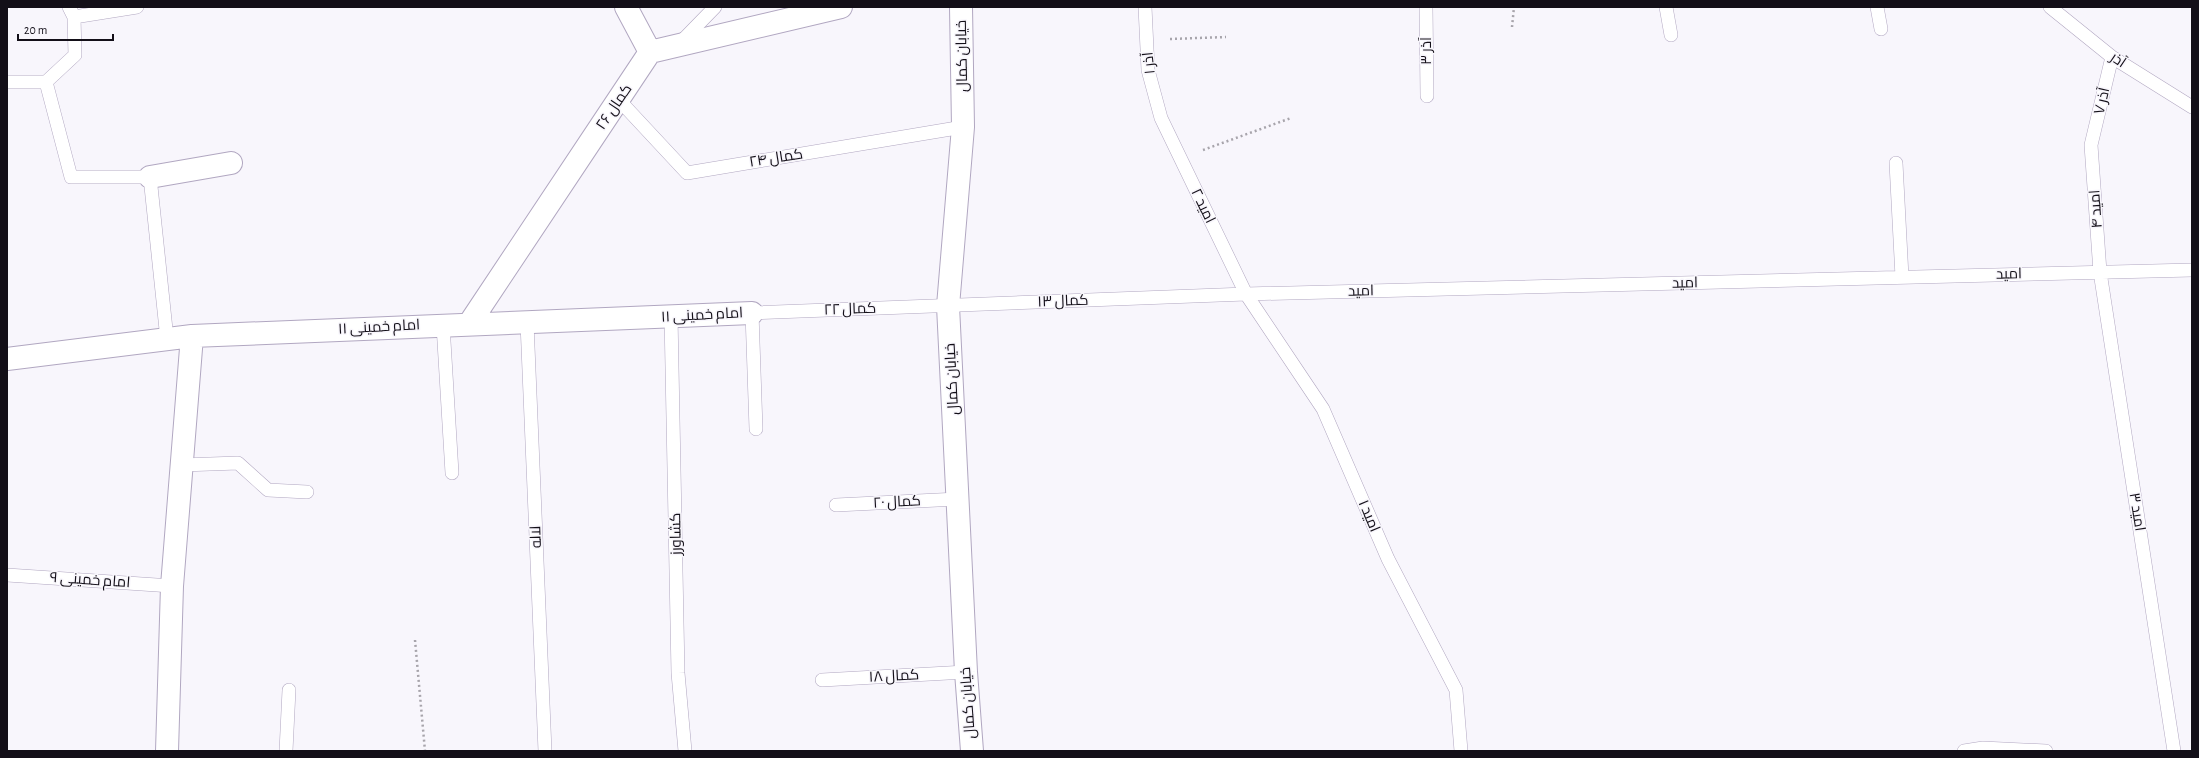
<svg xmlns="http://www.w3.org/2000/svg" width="2199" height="758" font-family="'Alegreya Sans',Cairo,sans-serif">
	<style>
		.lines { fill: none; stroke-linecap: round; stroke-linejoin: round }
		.service-casing { stroke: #b1a7c1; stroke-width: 14 }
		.minor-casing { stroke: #b1a7c1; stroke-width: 24 }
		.tertiary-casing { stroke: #b1a7c1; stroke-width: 24 }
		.path { stroke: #a7a4ab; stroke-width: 2.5; stroke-dasharray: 2 3; stroke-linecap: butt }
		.service { stroke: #fff; stroke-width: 13 }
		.minor { stroke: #fff; stroke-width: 22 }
		.tertiary { stroke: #fff; stroke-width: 22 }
		.labels { text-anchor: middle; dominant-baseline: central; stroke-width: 3; stroke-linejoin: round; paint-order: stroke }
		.street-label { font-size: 15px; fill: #130f18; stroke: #f8f6fc }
	</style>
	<rect width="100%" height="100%" fill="#f8f6fc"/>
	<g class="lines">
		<defs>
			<path id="service" d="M1145 7 1148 70 1161 118 1246 294 1323 409 1388 559 1456 690 1461 751
				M1426 7 1427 96
				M1666 7 1671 35
				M1877 7 1881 29
				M2050 7 2112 57 2192 107
				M74 17 137 7
				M680 43 715 7
				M2112 57 2091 145 2100 272 2174 751
				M7 82H46L71 177H150L167 339
				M46 82 75 55 74 17 69 7
				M619 100 687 173 963 127
				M1896 163 1902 277
				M671 316 678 673 685 751
				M527 323 545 751
				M443 325 452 473
				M756 429 752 313 1246 294 2192 270
				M182 465 238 463 268 490 307 492
				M836 505 958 499
				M7 575 172 586
				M822 680 966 672
				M286 751 289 690
				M1964 751 1983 748 2046 751"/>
			<path id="minor" d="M626 7 650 52
				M150 177 231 163
				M469 324 650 52 841 7
				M7 359 192 336 752 313
				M167 751 172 586 192 336"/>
			<path id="tertiary" d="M961 7 963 127 948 306 966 672 972 751"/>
		</defs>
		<use href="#service" class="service-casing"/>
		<use href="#minor" class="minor-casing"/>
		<use href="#tertiary" class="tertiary-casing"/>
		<path class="path" d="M1512 27 1514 7
			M1170 39 1226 37
			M1203 150 1291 118
			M415 640 425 751"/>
		<use href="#service" class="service"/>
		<use href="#minor" class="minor"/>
		<use href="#tertiary" class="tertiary"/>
	</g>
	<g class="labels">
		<g class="street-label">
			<text transform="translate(1426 51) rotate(-90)">آذر ۳</text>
			<text transform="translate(962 56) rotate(-91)">خیابان کمال</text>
			<text transform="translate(2118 60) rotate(34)">آذر</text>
			<text transform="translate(1149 63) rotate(-96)">آذر ۱</text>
			<text transform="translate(2102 101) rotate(-77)">آذر ۷</text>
			<text transform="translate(614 107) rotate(-56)">کمال ۲۶</text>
			<text transform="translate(776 158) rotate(-9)">کمال ۲۴</text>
			<text transform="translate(1203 206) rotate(64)">امید ۲</text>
			<text transform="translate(2096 209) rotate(-94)">امید ۴</text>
			<text transform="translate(2009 274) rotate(-1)">امید</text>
			<text transform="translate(1685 283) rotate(-1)">امید</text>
			<text transform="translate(1361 291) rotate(-1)">امید</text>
			<text transform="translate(1063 301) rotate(-2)">کمال ۱۳</text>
			<text transform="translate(850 309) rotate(-2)">کمال ۲۲</text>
			<text transform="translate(702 315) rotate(-3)">امام خمینی ۱۱</text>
			<text transform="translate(379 327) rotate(-3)">امام خمینی ۱۱</text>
			<text transform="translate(952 379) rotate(-93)">خیابان کمال</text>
			<text transform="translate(897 502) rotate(-3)">کمال ۲۰</text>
			<text transform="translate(2137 512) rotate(81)">امید ۳</text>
			<text transform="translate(1369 516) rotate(67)">امید ۱</text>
			<text transform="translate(676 534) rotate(-91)">کشاورز</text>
			<text transform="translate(536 537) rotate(-92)">لاله</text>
			<text transform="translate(90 580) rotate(4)">امام خمینی ۹</text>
			<text transform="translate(894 676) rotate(-3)">کمال ۱۸</text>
			<text transform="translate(968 703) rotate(-94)">خیابان کمال</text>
		</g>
	</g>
	<rect width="2199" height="758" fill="none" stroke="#130f18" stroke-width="16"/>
	<path d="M18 34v6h95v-6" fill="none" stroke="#130f18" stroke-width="2"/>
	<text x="24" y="34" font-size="12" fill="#130f18" stroke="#f8f6fc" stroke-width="3" paint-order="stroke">20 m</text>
</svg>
